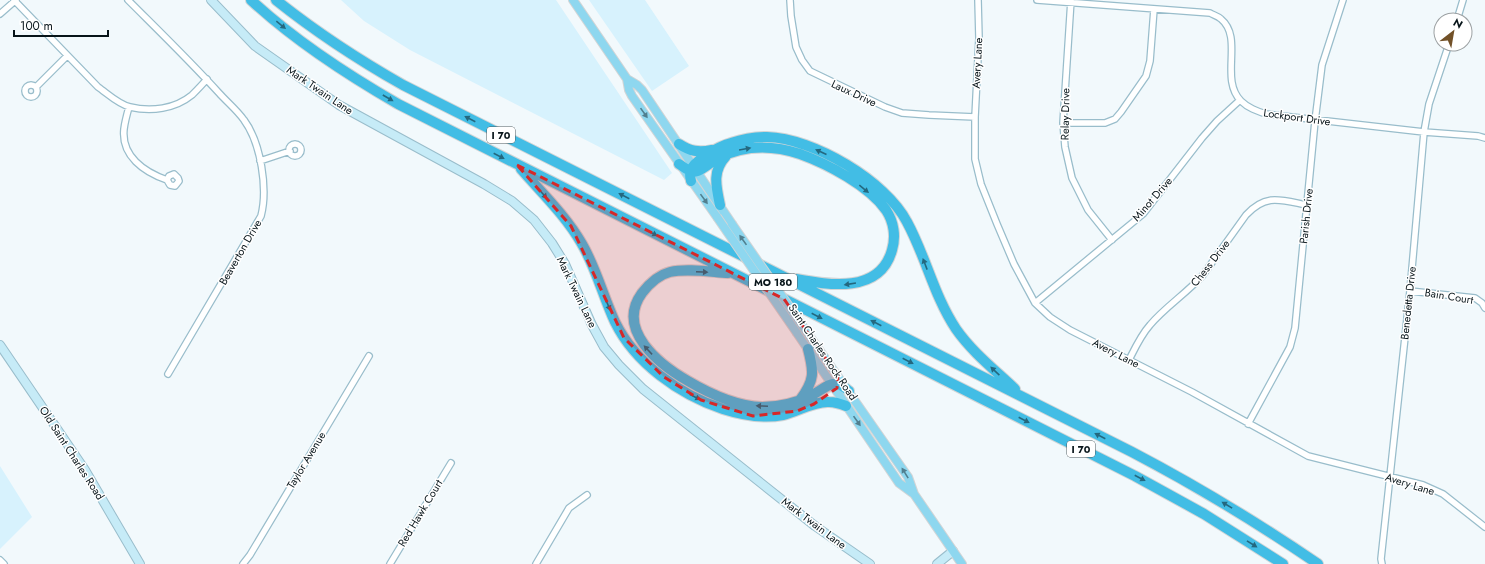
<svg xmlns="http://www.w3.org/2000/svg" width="1485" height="564" font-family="Jost,sans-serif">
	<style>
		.built { fill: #d7f2fd }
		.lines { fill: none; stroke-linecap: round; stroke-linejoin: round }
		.street-casing { stroke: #99bdcb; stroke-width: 8 }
		.secondary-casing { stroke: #99bdcb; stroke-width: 10 }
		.primary-casing { stroke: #d2d5d6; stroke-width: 10 }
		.highway-casing { stroke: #d2d5d6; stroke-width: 12 }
		.street { stroke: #fff; stroke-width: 5.5 }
		.secondary { stroke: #c6ebf7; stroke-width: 8 }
		.primary { stroke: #8ed7ef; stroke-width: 8 }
		.highway { stroke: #42bde5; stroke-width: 10 }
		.primary-bridge-casing { stroke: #d2d5d6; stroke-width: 10; stroke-linecap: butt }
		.primary-bridge { stroke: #8ed7ef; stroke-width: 8 }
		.oneway { fill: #24687f }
		.oneway2 { fill: #517f8f }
		.marked { fill: #d62828; fill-opacity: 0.2; stroke: #d62828; stroke-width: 3; stroke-dasharray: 8 5; stroke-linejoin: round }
		.labels { text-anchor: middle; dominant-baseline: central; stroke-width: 3; stroke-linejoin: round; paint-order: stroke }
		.shield { fill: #fff; stroke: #515a5e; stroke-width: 1 }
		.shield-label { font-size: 10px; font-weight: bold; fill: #071419 }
		.street-label { font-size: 11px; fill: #071419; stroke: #fff }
	</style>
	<rect width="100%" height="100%" fill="#f2f9fc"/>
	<path class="built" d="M341 0H556L672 173 664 180 410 50 364 21Z
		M589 0H645L689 66 652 91Z
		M0 466 32 517 0 549Z"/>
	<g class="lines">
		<defs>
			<path id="street" d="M14 0 98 87C108 94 118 104 130 107 151 112 175 109 192 95 197 90 202 85 207 79
				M128 0C159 31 190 61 219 93 227 102 237 110 244 120 261 143 268 189 261 216L168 374
				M790 0 791 16 796 47 802 60 810 71 885 107 902 113 929 115 975 117
				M978 0 979 38 975 117V159L981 184 997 224 1014 264 1035 303 1050 317 1070 330 1192 392 1308 456 1423 485 1443 494 1485 527
				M1037 0 1210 13C1213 15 1218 16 1221 19 1244 38 1219 79 1241 101 1248 108 1257 111 1266 114L1424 132 1478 136 1485 138
				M1071 0 1063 123 1065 147 1072 178 1088 210 1112 240
				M0 14 16 0
				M1457 20 1463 0
				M25 91a6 6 0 1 1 12 0a6 6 0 1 1-12 0Z
				M36 87 67 56
				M129 107C127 114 125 121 124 129 121 156 144 172 167 180L170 185 175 186 179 181 178 178 174 174 169 176 167 180
				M1063 123H1105L1115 119 1121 112 1146 76 1150 61 1154 9
				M289 150a6 6 0 1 1 12 0a6 6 0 1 1-12 0Z
				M260 161 290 151
				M1410 291 1475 298 1482 303 1485 308
				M1035 303 1143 214 1202 138 1217 121 1240 100
				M1129 360C1135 348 1141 335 1150 325 1165 307 1187 293 1203 275L1246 215C1266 193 1281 200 1307 205
				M1248 424 1290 347 1295 328 1315 121 1322 65 1343 0
				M0 560 4 564
				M243 564 250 555 369 356
				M390 564 451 463
				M536 564 569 508 587 495
				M1382 564 1381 559 1410 291 1424 132 1429 104 1449 44"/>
			<path id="secondary" d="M211 0 255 46 339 105 484 184 512 201 534 220 552 243 565 264 592 325 604 347 619 365 643 389 815 526 870 564
				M0 345 85 470 140 564
				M937 564 953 551"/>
			<path id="primary" d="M573 0 627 79 637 85 642 90 732 224
				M627 79 629 90 632 96 717 217
				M797 333 899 483 914 494 962 564
				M813 341 908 477 914 494"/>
			<path id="highway" d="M251 0C295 41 346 74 398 104L1135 476 1204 514 1283 564
				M276 0C316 32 359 60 403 85L1132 452C1197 486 1258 523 1318 564
				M679 144C690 151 698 153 712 150
				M679 164C684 167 691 174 698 171 705 168 711 162 718 158 744 145 773 145 800 154 828 164 869 186 886 210 894 222 896 237 892 250 880 294 829 285 796 279
				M521 169C542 193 566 216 582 244 596 268 603 296 615 322 635 363 680 395 723 409 742 415 763 419 783 415 798 412 813 401 829 402 835 402 841 404 846 406
				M691 181C690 178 690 175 690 172 693 160 720 146 731 143 743 139 755 137 767 137 813 138 886 181 907 222 926 257 934 296 956 329 972 352 995 370 1015 389
				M720 205C716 186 712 171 726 156
				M728 273C711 272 687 268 670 272 658 275 649 284 642 293 615 330 660 365 688 381 710 394 736 406 762 407 780 407 796 403 812 395 819 392 826 385 833 384 840 383 844 387 849 391
				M800 400C815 380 814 372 808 349"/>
		</defs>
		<use href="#street" class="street-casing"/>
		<use href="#secondary" class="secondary-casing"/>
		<use href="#primary" class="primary-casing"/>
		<use href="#highway" class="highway-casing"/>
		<use href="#street" class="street"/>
		<use href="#secondary" class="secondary"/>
		<use href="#primary" class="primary"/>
		<use href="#highway" class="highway"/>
		<defs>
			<path id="primary-bridge" d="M717 217 797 333
				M732 224 813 341"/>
		</defs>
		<use href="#primary-bridge" class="primary-bridge-casing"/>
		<use href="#primary-bridge" class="primary-bridge"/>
	</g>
	<defs><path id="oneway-solid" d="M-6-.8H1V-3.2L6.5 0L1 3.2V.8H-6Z"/></defs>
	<g class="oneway">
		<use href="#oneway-solid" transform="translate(281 25) rotate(39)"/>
		<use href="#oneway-solid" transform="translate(388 98) rotate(30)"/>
		<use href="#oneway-solid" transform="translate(470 119) rotate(-153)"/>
		<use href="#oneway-solid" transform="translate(745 149) rotate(-10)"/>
		<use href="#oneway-solid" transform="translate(821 152) rotate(-156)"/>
		<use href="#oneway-solid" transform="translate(499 156) rotate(27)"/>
		<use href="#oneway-solid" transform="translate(864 189) rotate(39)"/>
		<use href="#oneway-solid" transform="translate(543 194) rotate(48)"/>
		<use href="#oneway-solid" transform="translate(624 196) rotate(-153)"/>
		<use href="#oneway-solid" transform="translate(652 233) rotate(27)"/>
		<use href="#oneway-solid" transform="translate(925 264) rotate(-111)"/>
		<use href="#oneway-solid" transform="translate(702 272) rotate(2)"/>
		<use href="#oneway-solid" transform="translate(850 284) rotate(171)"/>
		<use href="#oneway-solid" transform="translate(608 305) rotate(67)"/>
		<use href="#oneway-solid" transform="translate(817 316) rotate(27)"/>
		<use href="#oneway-solid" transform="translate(876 323) rotate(-153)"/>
		<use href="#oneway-solid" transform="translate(648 350) rotate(-133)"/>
		<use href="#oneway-solid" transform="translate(908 361) rotate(27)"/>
		<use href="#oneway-solid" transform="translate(995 371) rotate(-137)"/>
		<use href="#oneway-solid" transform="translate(695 397) rotate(28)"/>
		<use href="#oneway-solid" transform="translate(762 406) rotate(-178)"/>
		<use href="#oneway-solid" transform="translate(1024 420) rotate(27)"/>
		<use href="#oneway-solid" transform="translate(1100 436) rotate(-153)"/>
		<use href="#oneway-solid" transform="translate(1140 478) rotate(28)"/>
		<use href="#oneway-solid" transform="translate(1227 505) rotate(-149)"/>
		<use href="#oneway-solid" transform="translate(1252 544) rotate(32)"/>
	</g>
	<g class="oneway2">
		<use href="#oneway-solid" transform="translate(644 113) rotate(55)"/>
		<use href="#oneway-solid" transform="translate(704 199) rotate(54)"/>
		<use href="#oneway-solid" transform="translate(743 240) rotate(-125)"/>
		<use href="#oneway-solid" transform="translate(857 421) rotate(55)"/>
		<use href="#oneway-solid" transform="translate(905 473) rotate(-122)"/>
	</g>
	<path class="marked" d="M517 165 784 299 838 376 837 388 814 404 797 411 753 416 701 400 664 377 624 338 571 226Z"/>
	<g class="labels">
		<g class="shield">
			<rect x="487" y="127" width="28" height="16" rx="3"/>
			<rect x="749" y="274" width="48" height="16" rx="3"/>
			<rect x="1067" y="441" width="28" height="16" rx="3"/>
		</g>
		<g class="shield-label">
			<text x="501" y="135">I 70</text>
			<text x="773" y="282">MO 180</text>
			<text x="1081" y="449">I 70</text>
		</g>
		<g class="street-label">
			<text transform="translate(977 63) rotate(-87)">Avery Lane</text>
			<text transform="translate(320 90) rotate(34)">Mark Twain Lane</text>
			<text transform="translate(854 93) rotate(25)">Laux Drive</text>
			<text transform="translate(1065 114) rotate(-89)">Relay Drive</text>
			<text transform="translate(1297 117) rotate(8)">Lockport Drive</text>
			<text transform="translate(1152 199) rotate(-49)">Minot Drive</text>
			<text transform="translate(1306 216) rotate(-84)">Parish Drive</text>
			<text transform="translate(240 252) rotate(-60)">Beaverton Drive</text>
			<text transform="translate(1210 263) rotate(-52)">Chess Drive</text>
			<text transform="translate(577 292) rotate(64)">Mark Twain Lane</text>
			<text transform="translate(1449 296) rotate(9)">Bain Court</text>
			<text transform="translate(1408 303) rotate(-84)">Benedetta Drive</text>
			<text transform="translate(823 352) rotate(56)">Saint Charles Rock Road</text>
			<text transform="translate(1116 353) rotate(27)">Avery Lane</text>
			<text transform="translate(72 453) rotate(57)">Old Saint Charles Road</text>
			<text transform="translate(306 460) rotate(-59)">Taylor Avenue</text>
			<text transform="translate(1410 484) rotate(17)">Avery Lane</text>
			<text transform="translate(420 513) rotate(-59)">Red Hawk Court</text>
			<text transform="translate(814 523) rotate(37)">Mark Twain Lane</text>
		</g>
	</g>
	<g transform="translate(1453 32) rotate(31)"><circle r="19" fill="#ffffff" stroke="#9ca1a3"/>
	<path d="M0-3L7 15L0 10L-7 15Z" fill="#725128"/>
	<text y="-6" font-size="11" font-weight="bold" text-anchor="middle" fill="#071419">N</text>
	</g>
	<path d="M14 30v6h94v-6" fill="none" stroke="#071419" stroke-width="2"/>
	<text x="20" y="30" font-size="12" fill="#071419" stroke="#ffffff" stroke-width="3" paint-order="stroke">100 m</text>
</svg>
